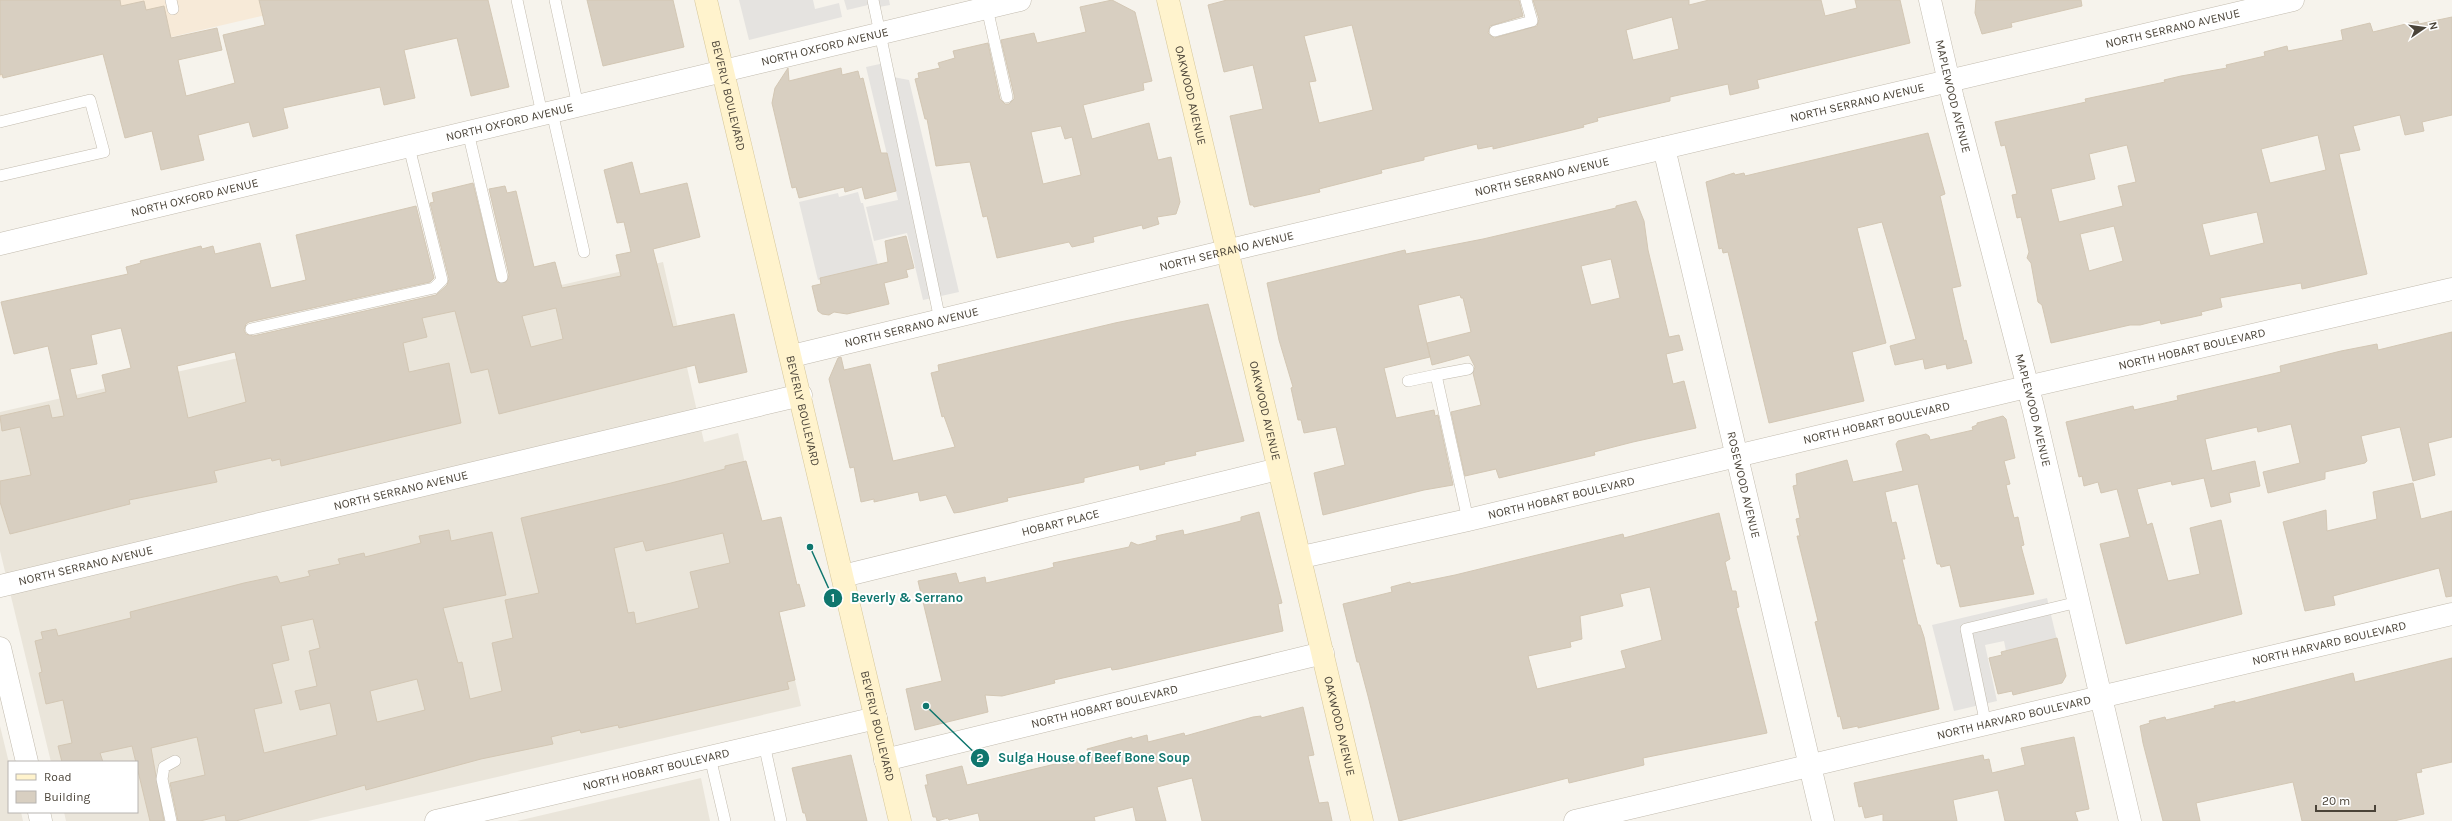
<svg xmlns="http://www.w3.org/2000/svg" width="2452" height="821" font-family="Karla,sans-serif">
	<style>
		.residential { fill: #eae5da }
		.commercial { fill: #f7ead8 }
		.parking { fill: #e5e3e0 }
		.building { fill: #d8cfc1; stroke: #d3c7b4; fill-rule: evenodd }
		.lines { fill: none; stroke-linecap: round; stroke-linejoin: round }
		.lane-casing { stroke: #c2bbae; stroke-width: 12 }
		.street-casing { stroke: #c2bbae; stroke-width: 23 }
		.secondary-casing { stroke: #d6c79b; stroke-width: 23 }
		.lane { stroke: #fff; stroke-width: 11 }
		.street { stroke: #fff; stroke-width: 22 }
		.secondary { stroke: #fff3cd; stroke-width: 22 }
		.labels { text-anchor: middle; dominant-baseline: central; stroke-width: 4; stroke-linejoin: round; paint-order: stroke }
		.street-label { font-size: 12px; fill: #4b4439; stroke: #fff }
		.leader { fill: none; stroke: #0f766e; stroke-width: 1.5 }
		.callout-dot { fill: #0f766e; stroke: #fff; stroke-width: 1.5 }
		.mark-label { font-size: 12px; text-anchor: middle; font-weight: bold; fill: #fff }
		.callout-label { font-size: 13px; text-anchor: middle; font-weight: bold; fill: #0f766e; stroke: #fff; stroke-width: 4; stroke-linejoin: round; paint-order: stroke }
	</style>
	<rect width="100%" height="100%" fill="#f6f3ec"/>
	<path class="residential" d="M663 262 704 442 738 433 801 706 308 821H66L64 812H137V762H51L0 551V412Z
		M0 726 9 763V812H21L23 821H0Z
		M701 778 710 821H517Z"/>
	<path class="commercial" d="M0 0H330L0 77Z"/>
	<path class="parking" d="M739 0H813L815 9 839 3 842 17 749 40Z
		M844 0H889L890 5 868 9V5L847 10Z
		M889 62 893 77 909 80 959 292 923 300 907 233 874 241 866 207 898 200 866 67Z
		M858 192 861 203H863L878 265 818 280 799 202 838 193 839 197Z
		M2047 598 2057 640 2006 651 2004 641 1985 645 1997 701 1954 711 1932 625Z"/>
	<path class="building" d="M0 0H120L121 6 144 1 146 10 164 6 171 38 217 28 222 50 178 60 186 96 235 83 223 35 265 25 259 0H488L509 87 471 96 457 38 404 50 415 98 384 105 380 87 283 108 288 128 253 137 249 122 198 135 204 160 161 170 152 131 125 138 103 54 3 78 2 74 0 75Z
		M587 0H673L684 47 603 66Z
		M1112 0 1135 12 1152 81 1143 83 1144 90 1083 105 1092 139 1149 123 1158 160 1171 157 1180 202 1176 214 1157 217 1159 224 1143 229 1142 225 1093 237 1094 242 1072 247 1069 242 997 258 987 216 983 217 970 162 936 166 927 119H925L915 79 919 78 918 73 940 68 938 63 955 58 953 51 988 43 1000 99 1005 104H1009L1014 99V95L1001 40 1034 33 1037 43 1086 32 1080 7ZM1061 126 1065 139 1072 137 1081 175 1043 184 1031 132Z
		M1227 0H1519L1523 16 1490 26 1488 33 1494 38 1537 26 1539 19 1533 0H1689V5L1709 0H1821L1825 16 1857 8 1855 0H1900L1910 43 1757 80 1759 88 1730 95 1728 84 1670 97V101L1597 118 1598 121 1583 125 1584 127 1564 132 1493 149V146L1478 149 1477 144 1424 157V160L1381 170 1382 173 1319 189 1320 192 1254 207 1253 205H1250L1230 116 1263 109 1253 65 1224 72 1208 5ZM1672 17 1679 49 1633 60 1626 30ZM1352 25 1373 110 1319 123 1309 82 1316 81 1304 36Z
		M1976 0H2081L2082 6 2011 23 2012 27 1982 34 1975 13Z
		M2452 17V115L2422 122 2424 131 2405 135 2400 115 2353 126 2360 150 2339 154 2367 274 2302 289 2301 283 2220 298 2222 307 2201 312 2202 315 2161 324 2160 320 2140 325H2130L2051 343 2042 305 2038 302 2031 263 2027 258 2029 252 2021 217 2017 218 2012 195 2017 194 2005 145 2001 146 1995 122 2086 102 2085 99 2165 82 2164 80 2181 76 2227 68 2226 65 2265 56 2264 52 2287 46 2288 51 2343 40 2341 30 2370 23 2373 32 2418 21 2419 24ZM2318 135 2326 170 2270 183 2261 149ZM2127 145 2136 182 2118 186 2123 206 2059 222 2051 189 2095 179 2089 154ZM2257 212 2264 243 2210 256 2202 224ZM2114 226 2123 261 2089 271 2080 234Z
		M788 68 789 81 841 68 842 75 858 71 860 79 863 78 881 153H887L896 191 865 199 862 187 845 192 844 187 799 198 796 187 792 188 772 103 775 88Z
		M1928 133 1945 194 1940 196 1961 286 1952 288 1964 341 1966 340 1972 363 1947 369 1946 364 1925 369 1923 359 1895 365 1890 346 1916 339 1882 222 1857 228 1886 343 1852 352 1864 401 1769 423 1728 252 1723 253 1722 248 1719 249 1706 182 1734 173 1735 175 1744 173 1745 176Z
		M632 162 640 194 687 183 700 237 653 249 673 327 734 314 747 372 699 383 695 365 499 414 488 369 471 373 455 311 422 318 427 337 403 343 409 372 449 363 461 423 281 466 280 459 272 461 271 458 214 471 217 482 129 500 130 504 10 534 0 502V481L31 475 20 427 2 431 0 416 49 405 52 418 64 416 48 346 14 354 1 302 128 274 126 267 141 263 140 261 201 246 202 249 213 246 215 254 260 243 271 288 306 280 296 235 416 206 434 278 430 282 249 322 246 324 244 330 246 334 253 336 436 295 447 285 449 279 430 203 434 202 432 193 473 183 497 282H506L509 275 489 189 505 186 507 193 516 191 534 267 555 262 562 288 621 276 616 255 631 252 624 222 617 223 604 170ZM556 308 563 339 531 347 522 316ZM121 328 131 368 102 375 106 392 77 399 70 369 97 364 91 335ZM235 352 246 402 188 418 177 366Z
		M1636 201 1644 221 1648 250 1669 337 1679 335 1683 350 1666 354 1673 384 1684 381 1696 428 1633 442 1594 452 1595 455 1499 478 1496 469 1465 476 1451 412 1481 405 1473 373 1475 367 1469 355 1432 365 1427 343 1471 332 1463 298H1461L1460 295 1418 305 1430 357 1384 368 1396 418 1434 410 1435 416 1438 415 1453 485 1424 490 1323 515 1314 473 1345 465 1336 427 1304 433 1301 420H1298L1291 388 1293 387 1279 340 1267 283 1405 250 1406 254 1483 239 1616 208V206ZM1611 259 1620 298 1591 305 1581 266Z
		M906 236 914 268 906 270 908 277 884 283 889 304 847 314 834 312 829 315 822 314 818 311 812 286 821 284 820 278 888 262 885 241Z
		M1208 304 1244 441 1195 452 1196 455 1164 462 1165 464 1140 470 1139 465 1084 478V482L1007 498 1008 501 961 512 954 513 946 495 920 501 918 492 874 502V499L861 502 854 467 850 468 829 379 838 358 841 357 844 370 870 364 893 461 955 447 944 416 942 417 931 373 939 371 938 365 1115 323Z
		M2452 332V437L2428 443 2435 475 2413 481 2400 427 2361 436 2367 461 2365 463 2325 472V479L2268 493 2263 472 2300 463 2291 424 2258 432 2257 427 2205 439 2212 471 2255 461 2260 486 2229 493 2231 502 2211 507 2204 478 2172 485 2171 481 2137 489 2147 525 2152 523 2168 581 2200 574 2190 528 2221 520 2242 614 2126 644 2100 544 2130 537 2117 489 2101 493 2098 482 2084 486 2082 476 2079 477 2066 422 2133 406 2134 410 2178 400 2177 396 2281 372 2280 366 2341 351 2377 344 2378 350Z
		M2003 416 2006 419 2015 458 2004 461 2010 484 2006 485 2014 518 2018 517 2024 545 2021 546 2034 594 1960 607 1950 565 1941 567 1940 564H1937L1918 484 1885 492 1892 523 1896 522 1905 559H1902L1918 625H1920L1924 637 1939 709 1858 728V726L1843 729 1840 716 1838 717 1815 622 1818 621 1797 536H1800L1796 519 1800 518 1793 486 1797 485 1796 474 1847 460 1853 482 1903 471 1896 444 1898 441 1926 434 1929 436 1930 440 1973 430 1972 427 1977 425V423Z
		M746 461 762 521 781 517 797 585 799 584 805 606 779 612 795 680 787 682 789 689 619 728 618 725 581 733 580 730 551 737 553 744 481 759 366 790 365 785 236 821H226L225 815 200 821H178L170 783 205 775 197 737 151 748 164 821H150L132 746 100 753 103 762H62L58 746 72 743 63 700 46 704 39 673 42 672 35 641 43 639 41 632 56 629 58 636 131 618 130 612 244 583 277 576 280 583 310 576 308 571 340 564 338 559 364 553 365 557 421 543 419 536 449 530 451 541 492 532 506 595 443 608 458 663 462 662 470 699 502 691 492 643 513 638 505 600 539 593 521 518 671 483 725 469V466ZM723 533 730 563 690 572 699 608 636 624 634 612 628 613 614 548 643 541 646 551ZM313 619 320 648 309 651 317 686 295 691 300 710 330 703 337 735 264 753 254 709 282 703 272 664 289 660 281 626ZM417 679 425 710 377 722 370 691Z
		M2413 483 2421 519 2452 511V596L2446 597 2439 568 2333 596 2335 605 2305 611 2283 522 2326 510 2327 531 2377 519 2373 492Z
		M1259 512 1282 603 1278 604 1283 631 1119 669 1112 670 1111 667 1054 680 1055 683 1002 696 985 695 988 712 915 730 906 689 942 681 918 581 956 573 959 583 985 577 986 583 1047 569 1054 567 1053 563 1129 547 1131 542 1138 545 1157 540 1156 536 1183 530 1184 535 1213 528 1241 521V517Z
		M1719 513 1730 559 1725 562 1732 591H1736L1739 607 1736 608 1767 733 1643 758 1644 765 1569 783 1568 778 1399 821 1368 696 1359 662H1357L1343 604 1392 592 1391 587 1410 582 1411 584 1455 575 1623 534 1624 538ZM1650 587 1662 640 1621 651 1626 668 1537 689 1528 656 1571 647 1570 642 1582 639 1580 616 1623 606 1620 594Z
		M2057 638 2066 676 2062 683 2013 695 2012 691 1998 694 1989 658 2002 655 2001 652Z
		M2452 658V762L2421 769 2422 772 2416 773 2424 814 2394 821H2302L2293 782 2196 803 2200 821H2163L2143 743 2140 726 2150 723 2149 721 2165 717 2166 720 2215 708 2214 706 2235 701V703L2353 673 2355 682Z
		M1303 707 1314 755 1308 756 1319 803 1328 802 1332 821H1202L1192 778 1157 787 1166 821H1136L1133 807 1094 817 1095 821H980L978 813 949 820 948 818 937 821 936 817H933L925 785H928L926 775 962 766 967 785 1089 756 1087 749 1132 737V739L1147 735 1148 742 1184 733 1185 736 1253 717 1261 716V718Z
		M2074 737 2089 809 2075 812 2078 821H2005L1998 790 1953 800 1957 821H1883V814L1865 818 1862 806 1859 807 1854 783 1983 755 1984 760 1989 759 1992 773 2025 765 2021 748Z
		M851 755 867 821H807L805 813H803L792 768Z"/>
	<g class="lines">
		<defs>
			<path id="lane" d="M171 0 173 9
				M517 0 542 114
				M555 0 578 106
				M873 0 940 320
				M987 8 1007 97
				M1495 31 1532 21 1526 0
				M552 112 584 252
				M0 122 90 100 104 152 0 176
				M468 132 502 277
				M251 329 434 288 442 280 409 147
				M1468 369 1436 375 1468 520
				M1408 381 1436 375
				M1986 725 1966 629 2078 602
				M764 744 781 821
				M710 757 725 821
				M171 821 162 779 164 767 175 761"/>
			<g id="street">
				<path id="s1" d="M1930 0 1953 99 2033 407 2130 821"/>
				<path id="s2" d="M1664 148 1823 821"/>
				<path id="s3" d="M0 244 1020 0"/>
				<path id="s4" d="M792 356 1247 246 2293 0"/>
				<path id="s5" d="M1302 557 1468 520 2005 392 2452 289"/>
				<path id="s6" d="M843 576 1278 469"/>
				<path id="s7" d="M0 586 801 395"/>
				<path d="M0 648 27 762"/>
				<path id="s8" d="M885 760 1323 653"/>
				<path d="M39 812 41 821"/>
				<path id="s9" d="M436 821 876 718"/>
				<path id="s10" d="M1575 821 2452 614"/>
			</g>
			<g id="secondary">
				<path id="s11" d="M706 0 900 821"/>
				<path id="s12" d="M1168 0 1362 821"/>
			</g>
		</defs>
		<use href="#lane" class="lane-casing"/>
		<use href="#street" class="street-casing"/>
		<use href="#secondary" class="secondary-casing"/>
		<use href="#lane" class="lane"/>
		<use href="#street" class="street"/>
		<use href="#secondary" class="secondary"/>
	</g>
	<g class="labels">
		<g class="street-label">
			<text stroke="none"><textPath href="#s4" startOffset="1419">NORTH SERRANO AVENUE</textPath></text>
			<text stroke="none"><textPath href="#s3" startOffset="848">NORTH OXFORD AVENUE</textPath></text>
			<text stroke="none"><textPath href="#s11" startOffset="98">BEVERLY BOULEVARD</textPath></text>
			<text stroke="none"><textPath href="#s12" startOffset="98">OAKWOOD AVENUE</textPath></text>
			<text stroke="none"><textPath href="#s1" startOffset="99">MAPLEWOOD AVENUE</textPath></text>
			<text stroke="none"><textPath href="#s4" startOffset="1095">NORTH SERRANO AVENUE</textPath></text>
			<text stroke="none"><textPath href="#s3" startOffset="524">NORTH OXFORD AVENUE</textPath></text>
			<text stroke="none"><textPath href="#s4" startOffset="771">NORTH SERRANO AVENUE</textPath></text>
			<text stroke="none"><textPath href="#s3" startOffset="200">NORTH OXFORD AVENUE</textPath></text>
			<text stroke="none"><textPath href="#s4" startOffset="447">NORTH SERRANO AVENUE</textPath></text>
			<text stroke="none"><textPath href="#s4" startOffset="123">NORTH SERRANO AVENUE</textPath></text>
			<text stroke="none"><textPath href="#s5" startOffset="914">NORTH HOBART BOULEVARD</textPath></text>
			<text stroke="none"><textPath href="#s11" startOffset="422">BEVERLY BOULEVARD</textPath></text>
			<text stroke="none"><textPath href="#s1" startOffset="423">MAPLEWOOD AVENUE</textPath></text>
			<text stroke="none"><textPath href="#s12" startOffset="422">OAKWOOD AVENUE</textPath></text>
			<text stroke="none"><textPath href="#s5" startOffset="590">NORTH HOBART BOULEVARD</textPath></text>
			<text stroke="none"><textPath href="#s2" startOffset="346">ROSEWOOD AVENUE</textPath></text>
			<text stroke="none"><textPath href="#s7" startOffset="412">NORTH SERRANO AVENUE</textPath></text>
			<text stroke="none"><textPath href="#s5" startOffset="266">NORTH HOBART BOULEVARD</textPath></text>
			<text stroke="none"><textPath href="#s6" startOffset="224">HOBART PLACE</textPath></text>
			<text stroke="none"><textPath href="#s7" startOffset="88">NORTH SERRANO AVENUE</textPath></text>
			<text stroke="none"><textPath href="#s10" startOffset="775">NORTH HARVARD BOULEVARD</textPath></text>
			<text stroke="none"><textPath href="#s8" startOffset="226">NORTH HOBART BOULEVARD</textPath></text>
			<text stroke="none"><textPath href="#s10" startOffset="451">NORTH HARVARD BOULEVARD</textPath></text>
			<text stroke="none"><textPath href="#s11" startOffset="746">BEVERLY BOULEVARD</textPath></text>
			<text stroke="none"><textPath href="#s12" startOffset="746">OAKWOOD AVENUE</textPath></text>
			<text stroke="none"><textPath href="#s9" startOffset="226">NORTH HOBART BOULEVARD</textPath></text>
		</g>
	</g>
	<path class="leader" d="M810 547L833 598M926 706L980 758"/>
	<g class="callout-dot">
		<circle cx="810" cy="547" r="4"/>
		<circle cx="926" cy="706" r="4"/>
		<circle cx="833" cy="598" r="10"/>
		<circle cx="980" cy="758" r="10"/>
	</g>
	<g class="mark-label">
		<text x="833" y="602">1</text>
		<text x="980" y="762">2</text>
	</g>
	<g class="callout-label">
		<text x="907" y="602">Beverly &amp; Serrano</text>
		<text x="1094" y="762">Sulga House of Beef Bone Soup</text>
	</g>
	<rect x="8" y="761" width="130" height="52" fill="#ffffff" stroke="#b7b4b0"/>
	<rect x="16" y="774" width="20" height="6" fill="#fff3cd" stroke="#b7b4b0"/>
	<text x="44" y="781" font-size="12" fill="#4b4439">Road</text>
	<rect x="16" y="791" width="20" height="12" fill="#d8cfc1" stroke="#b7b4b0"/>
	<text x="44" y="801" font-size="12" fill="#4b4439">Building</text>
	<g transform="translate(2424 28) rotate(77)" stroke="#ffffff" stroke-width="3" paint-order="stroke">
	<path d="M0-3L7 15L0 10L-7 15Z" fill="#4b4439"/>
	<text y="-6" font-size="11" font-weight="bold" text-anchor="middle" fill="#4b4439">N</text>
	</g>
	<path d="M2316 805v6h59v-6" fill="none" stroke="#4b4439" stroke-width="2"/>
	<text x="2322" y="805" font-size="12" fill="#4b4439" stroke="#ffffff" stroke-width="3" paint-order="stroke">20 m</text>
</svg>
